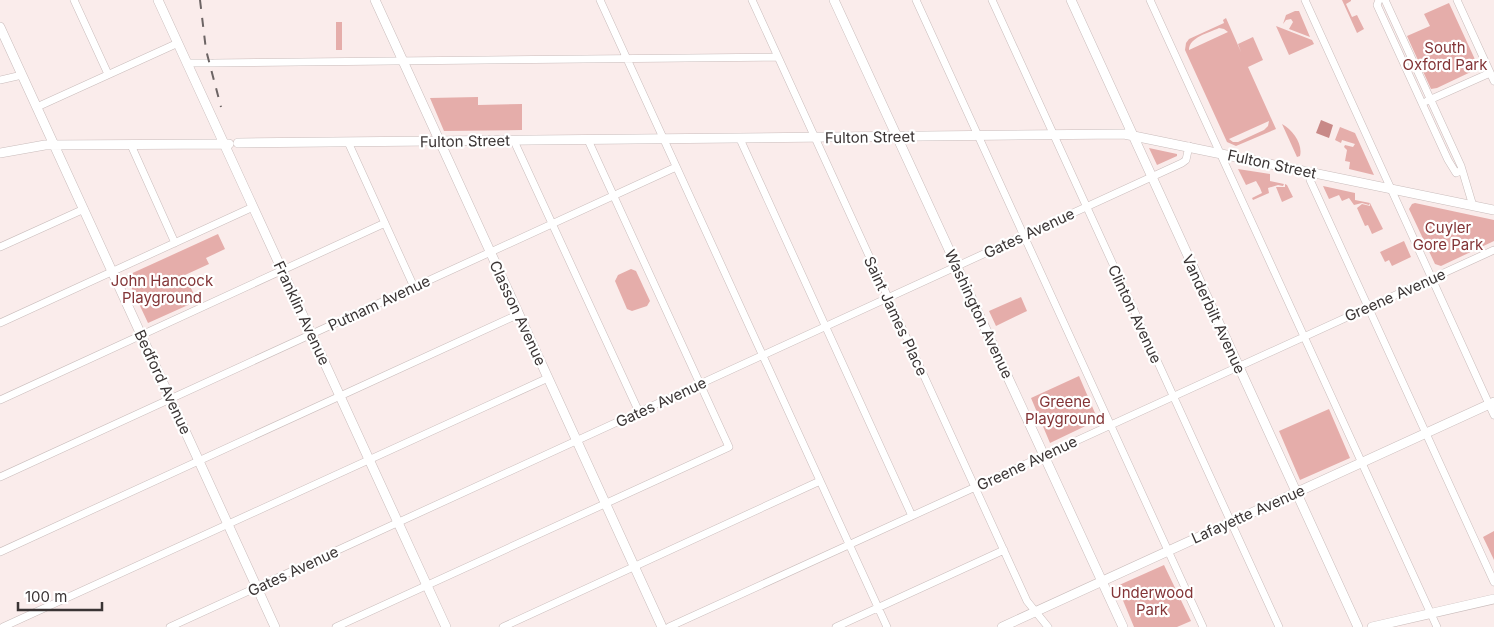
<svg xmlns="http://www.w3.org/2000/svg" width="1494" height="627" font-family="Inter,sans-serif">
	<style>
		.green { fill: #e5adaa; fill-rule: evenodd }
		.water { fill: #c88987 }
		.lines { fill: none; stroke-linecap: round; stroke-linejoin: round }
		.street-casing { stroke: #c9bcbb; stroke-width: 8 }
		.secondary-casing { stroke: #c9bcbb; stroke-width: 10 }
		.street { stroke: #fff; stroke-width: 7 }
		.secondary { stroke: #fff; stroke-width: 9 }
		.rail { stroke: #6c6464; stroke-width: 2; stroke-dasharray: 9 9; stroke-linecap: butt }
		.labels { text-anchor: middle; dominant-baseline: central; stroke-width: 4.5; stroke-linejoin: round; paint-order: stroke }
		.park-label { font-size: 15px; fill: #833436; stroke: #fff }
		.street-label { font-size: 15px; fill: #3a3434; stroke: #fff }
	</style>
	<rect width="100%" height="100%" fill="#faeceb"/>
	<path class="green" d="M1342 0H1351V1L1346 4 1352 17 1357 15 1364 29 1357 33Z
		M1449 3 1478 66 1477 69 1437 88 1431 89 1407 36 1430 26 1424 14Z
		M1295 11H1299L1310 37 1289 29 1293 22 1291 19 1286 20 1283 24 1286 15Z
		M1226 18 1241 52 1238 44 1253 37 1263 60 1248 67 1276 129 1236 146 1227 142 1185 50 1186 43 1189 39 1224 23 1223 20ZM1219 28 1224 29 1228 32 1189 50C1189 37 1209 33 1219 28ZM1269 121 1268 126 1264 130 1238 142H1233L1229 139Z
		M336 22H342V50H336Z
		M1276 26 1312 40 1314 44 1289 55Z
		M478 97V105L522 104V130L444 131 430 98Z
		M1282 124C1293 130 1303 144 1300 156L1297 157Z
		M1340 127 1355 133 1374 175 1349 169 1350 162 1345 161 1347 150 1344 147 1345 145 1353 147 1355 144 1342 140 1341 143 1335 140Z
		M1149 148 1177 154V156L1157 165Z
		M1238 169 1270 174V181L1284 184 1283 186 1278 185 1268 188 1269 193 1253 200 1252 198 1262 193 1260 188 1267 185 1260 188 1256 181 1246 185Z
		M1285 184 1287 185 1293 197 1282 202 1276 187H1285Z
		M1323 186 1355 193V200L1370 203 1369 205 1362 203 1354 205 1349 198 1342 201 1339 195 1329 199Z
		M1370 203 1383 229 1372 234 1368 225 1365 226 1357 208 1362 204 1370 206Z
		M1415 203 1494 220V241L1441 266 1435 264 1409 209 1412 204Z
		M218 234 225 249 206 258 209 264 185 275 197 301 148 323 126 276Z
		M1404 241 1411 257 1392 266 1389 260 1385 262 1380 252Z
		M631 269 636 271 650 301 647 306 632 311 627 309 615 281 618 275Z
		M1021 297 1027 311 996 326 989 311Z
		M1079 376 1098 420 1050 443 1031 398Z
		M1329 409 1350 458 1300 480 1279 431Z
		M1494 531V560L1483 537Z
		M1164 565 1191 621 1177 627H1134L1117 586Z"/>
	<path class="water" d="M1321 120 1333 125 1329 138 1316 133Z"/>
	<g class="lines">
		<defs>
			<path id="street" d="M74 0 108 74
				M600 0 887 627
				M752 0 1027 601 1048 627
				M916 0 1203 627
				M992 0 1279 627
				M1150 0 1437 627
				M1305 0 1494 415
				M1379 0 1377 5 1448 160 1456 173 1462 170
				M1385 0 1461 166 1473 206
				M1457 0 1494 81
				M188 63H211
				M214 63 778 57
				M0 80 22 75
				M1427 101 1490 73
				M37 107 178 43
				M740 139 912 516
				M514 141 639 412
				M348 142 414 287
				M131 145 175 243
				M1311 172 1310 180 1494 582
				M0 247 84 209
				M0 323 253 207
				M0 400 385 223
				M0 477 676 167
				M0 552 519 314
				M3 627 548 378
				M170 627 1182 163 1186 160 1189 146
				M336 627 729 447 588 140
				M503 627 820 481
				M669 627 1494 250
				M836 627 1004 550"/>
			<path id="secondary" d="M158 0 446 627
				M375 0 662 627
				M834 0 1123 627
				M1071 0 1358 627
				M0 27 275 627
				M238 143 1124 134 1494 210
				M0 153 45 145 229 144
				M1002 627 1494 402
				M1372 627 1494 599"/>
		</defs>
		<use href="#street" class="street-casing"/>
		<use href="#secondary" class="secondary-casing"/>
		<use href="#street" class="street"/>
		<use href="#secondary" class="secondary"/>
		<path class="rail" d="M200 0 206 50 221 107"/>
	</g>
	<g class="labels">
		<g class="park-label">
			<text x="1445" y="47">South<tspan x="1445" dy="17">Oxford Park</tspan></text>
			<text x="1448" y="227">Cuyler<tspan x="1448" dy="17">Gore Park</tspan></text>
			<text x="162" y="280">John Hancock<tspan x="162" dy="17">Playground</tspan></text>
			<text x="1065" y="401">Greene<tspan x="1065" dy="17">Playground</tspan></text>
			<text x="1152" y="592">Underwood<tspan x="1152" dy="17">Park</tspan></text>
		</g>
		<g class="street-label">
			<text transform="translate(870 137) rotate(-1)">Fulton Street</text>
			<text transform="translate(465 141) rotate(-1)">Fulton Street</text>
			<text transform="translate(1272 164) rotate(12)">Fulton Street</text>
			<text transform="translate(1029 233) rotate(-25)">Gates Avenue</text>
			<text transform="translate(1395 295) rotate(-24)">Greene Avenue</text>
			<text transform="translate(379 303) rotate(-25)">Putnam Avenue</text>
			<text transform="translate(302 313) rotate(65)">Franklin Avenue</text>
			<text transform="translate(518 313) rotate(65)">Classon Avenue</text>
			<text transform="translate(979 314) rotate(65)">Washington Avenue</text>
			<text transform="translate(1135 314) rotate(65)">Clinton Avenue</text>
			<text transform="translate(1214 314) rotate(65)">Vanderbilt Avenue</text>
			<text transform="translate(896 316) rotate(65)">Saint James Place</text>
			<text transform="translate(163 382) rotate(65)">Bedford Avenue</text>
			<text transform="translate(661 402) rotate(-25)">Gates Avenue</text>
			<text transform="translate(1027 463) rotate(-25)">Greene Avenue</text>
			<text transform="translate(1248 514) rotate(-24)">Lafayette Avenue</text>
			<text transform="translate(293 571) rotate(-25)">Gates Avenue</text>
		</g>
	</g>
	<path d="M18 602v8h84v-8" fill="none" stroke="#3a3434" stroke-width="2.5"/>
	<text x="25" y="602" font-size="15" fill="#3a3434" stroke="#ffffff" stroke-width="4" paint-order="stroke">100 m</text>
</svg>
